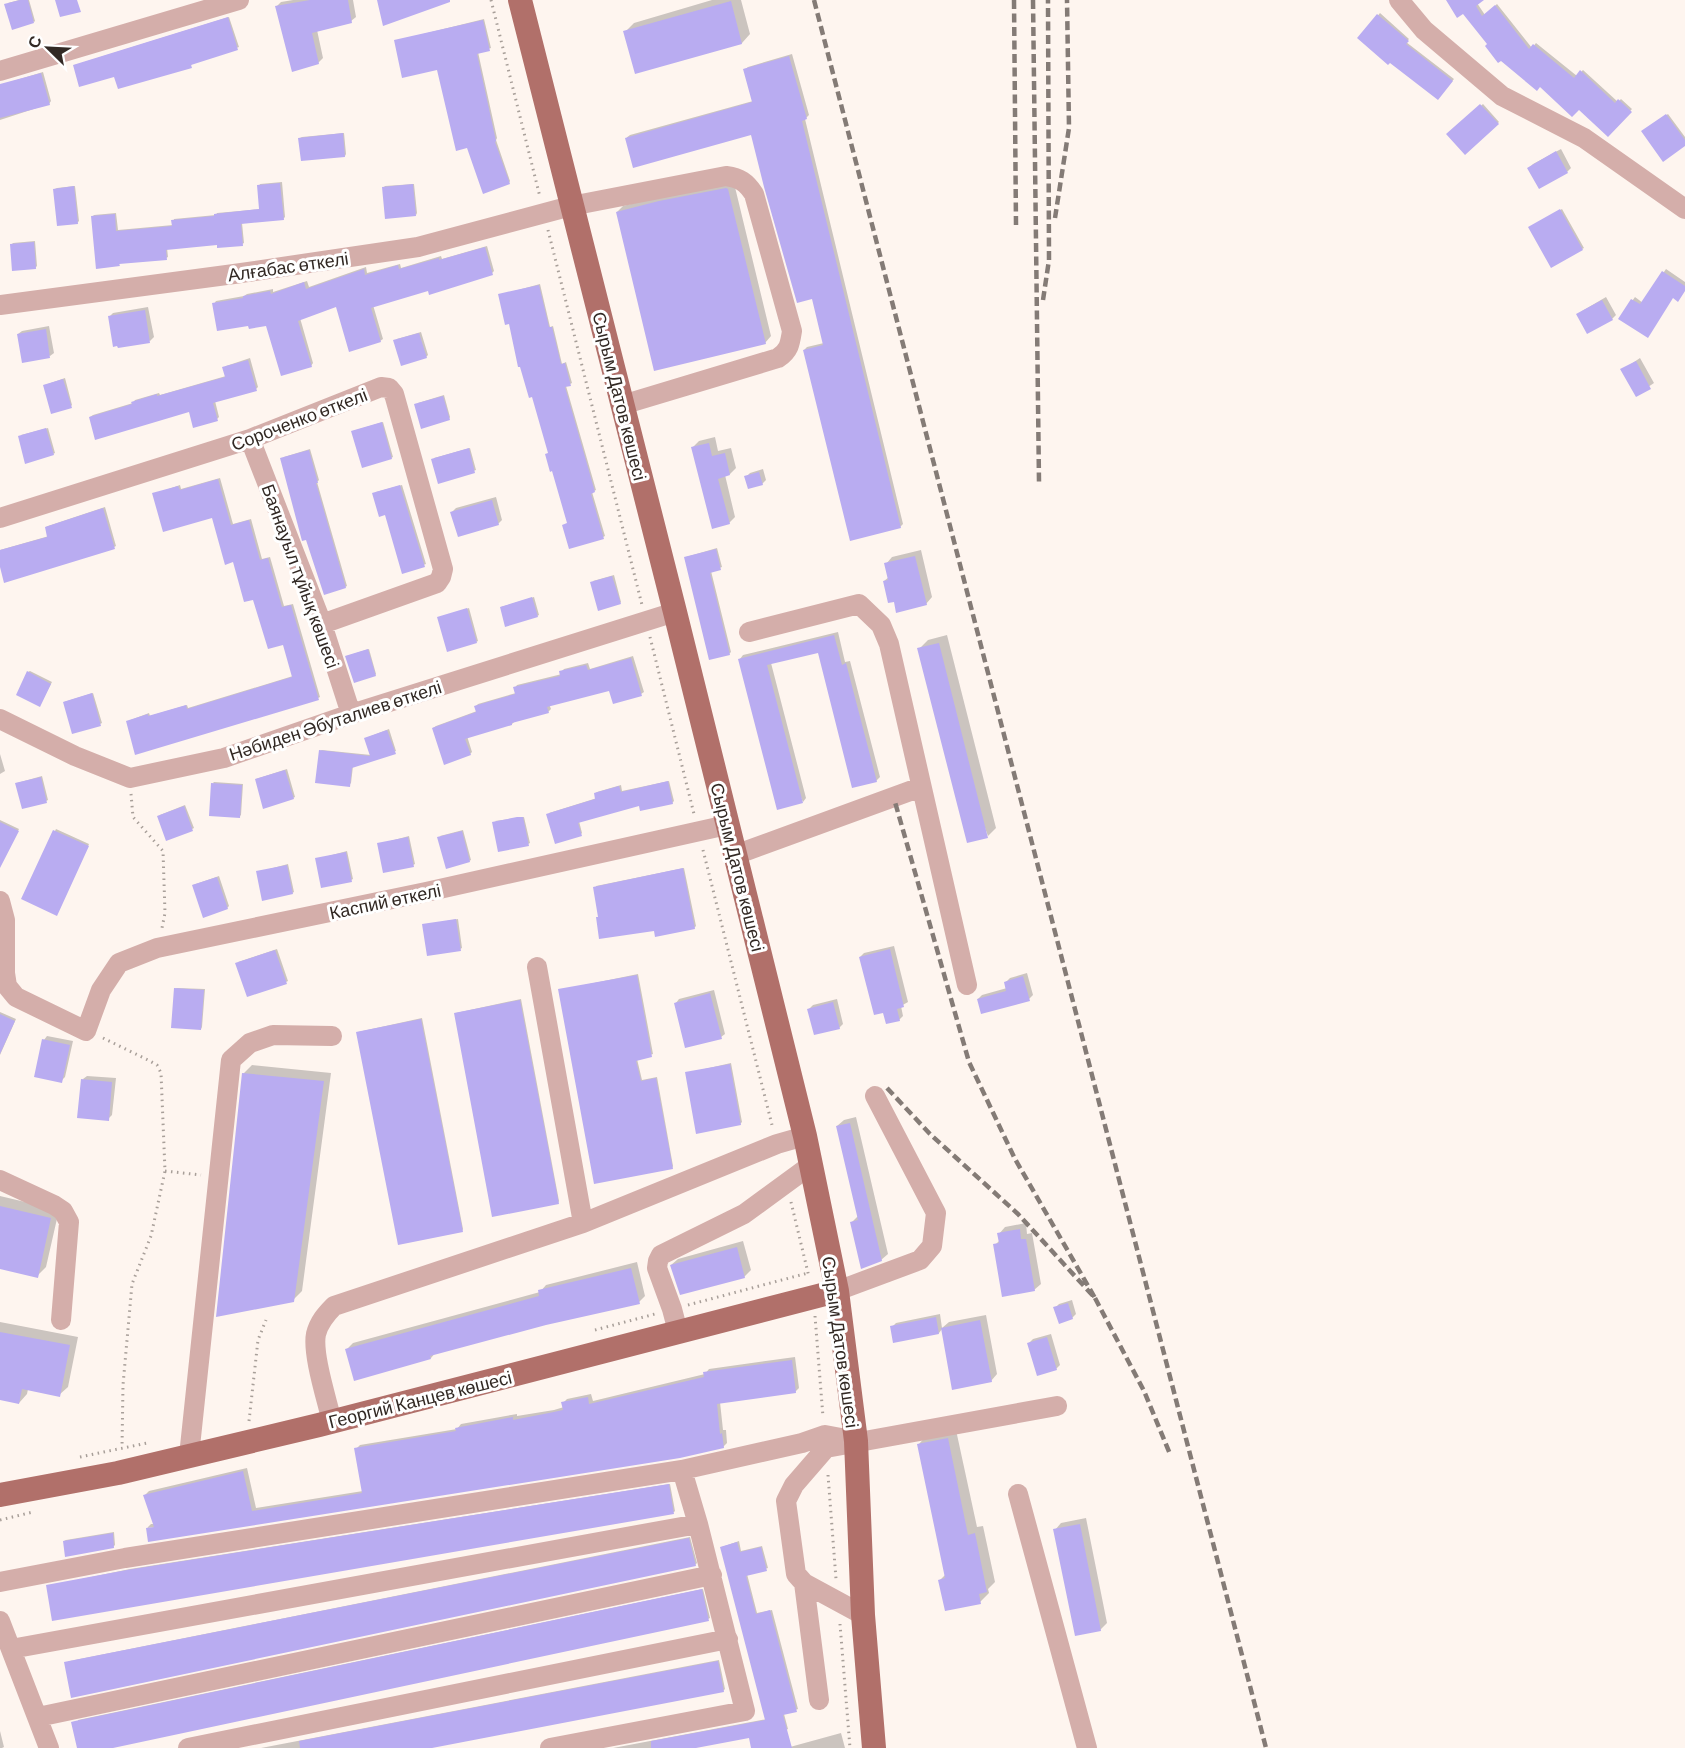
<svg xmlns="http://www.w3.org/2000/svg" width="1685" height="1748" font-family="Barlow,sans-serif">
	<style>
		.shadow { fill: #0003 }
		.building { fill: #b9acf1 }
		.lines { fill: none; stroke-linecap: round; stroke-linejoin: round }
		.path { stroke: #a89f99; stroke-width: 3; stroke-dasharray: 1.5 4.5; stroke-linecap: butt }
		.minor { stroke: #d4aeaa; stroke-width: 20 }
		.major { stroke: #b1706a; stroke-width: 24 }
		.rail { stroke: #847b76; stroke-width: 4.5; stroke-dasharray: 9 4.5; stroke-linecap: butt }
		.labels { text-anchor: middle; dominant-baseline: central; stroke-width: 6; stroke-linejoin: round; paint-order: stroke }
		.street-label { font-size: 18px; fill: #322924; stroke: #fff }
	</style>
	<rect width="100%" height="100%" fill="#fef5ef"/>
	<path class="shadow" d="M19 0H29L35 21 34 22 8 3Z
		M293 0H353L356 17 351 21 317 30 323 58 318 63 277 6 281 2Z
		M712 0H741L750 34 742 43 636 72 625 32 634 23Z
		M1448 0H1475L1485 15 1497 4 1532 48 1536 43 1577 76 1583 70 1618 102 1621 99 1632 109 1608 135 1579 108 1540 85 1489 44 1463 12Z
		M1380 13 1409 39 1406 42 1454 79 1438 98 1359 38Z
		M229 17 239 47 192 63 191 66 115 75 75 65Z
		M484 19 491 48 478 52 497 138 496 140 510 181 509 183 438 68 395 41Z
		M792 54 809 115 805 119 903 524 900 527 804 350 807 347 824 343 813 298 752 133 626 138 630 135 753 101 744 70 748 67Z
		M43 72 51 101 49 104 0 120V85Z
		M1483 104 1499 122 1465 153 1448 135Z
		M1668 114 1685 137V144L1645 130Z
		M344 133 346 154 345 156 300 138 302 137Z
		M1561 149 1571 168 1567 172 1540 187 1529 168 1533 164Z
		M282 182 285 217 283 219 242 223 244 243 242 244 218 243 167 248 168 257 166 258 121 262 119 265 92 217 94 215 116 213 118 230 173 225 174 219 216 215 217 213 261 209 259 186 260 184Z
		M734 183 771 336 765 343 617 212 623 206 666 195Z
		M414 184 417 213 416 215 383 188 385 186Z
		M75 186 79 221 77 223 55 189 57 188Z
		M1562 209 1584 248 1582 249 1532 226Z
		M35 241 37 266 35 268 11 245 13 243Z
		M487 246 494 271 492 273 373 305 383 339 380 341 337 305 300 318 313 363 311 366 267 324 214 304 216 301 244 296 247 294 273 289V292L307 281 309 287 366 267 367 273 400 264 401 268 441 256 442 259Z
		M1666 269 1685 282V290L1620 318 1635 297 1643 303Z
		M540 284 550 327 553 326 562 364 566 362 572 383 566 386 596 490 592 492 605 536 603 537 568 523 550 452 510 323 500 295Z
		M1606 297 1616 315 1612 319 1578 314 1582 311Z
		M148 307 154 337 150 341 109 317 113 313Z
		M49 326 54 353 50 356 18 334 22 331Z
		M421 332 428 355 426 357 397 339Z
		M250 358 258 387 256 389 215 401 219 417 217 419 190 411 90 417 93 415 133 403 135 400 159 393 160 395 226 376 224 368 226 366Z
		M1640 358 1654 383 1636 395 1622 370Z
		M65 378 72 405 71 406 45 385Z
		M444 395 450 417 449 419 418 403Z
		M383 422 393 457 391 458 353 431Z
		M48 428 55 453 53 454 21 435Z
		M715 437 718 451 731 448 736 468 730 474 725 475 735 517 729 523 693 447 699 441Z
		M470 448 476 470 439 482 434 458Z
		M310 449 319 480 317 482 347 586 345 587 308 539 284 457Z
		M763 469 766 480 762 484 746 477 750 473Z
		M220 478 233 524 251 519 262 559 270 557 284 606 293 604 320 697 318 698 128 721 149 713 150 716 187 705 188 708 293 676 284 643 254 598 234 561 213 516 154 494 180 485 181 489Z
		M402 485 426 564 403 572 386 513 376 492Z
		M496 497 502 520 498 524 452 512 456 508Z
		M105 507 116 546 114 547 0 562V550L49 536 46 527 48 526Z
		M717 548 722 567 711 571 731 652 729 654 686 557Z
		M921 550 932 597 926 604 895 600 884 581 889 577 886 564 892 557Z
		M614 575 621 602 620 603 593 581Z
		M534 597 539 615 537 616 501 607Z
		M469 608 478 641 476 642 438 618Z
		M838 632 845 662 850 661 880 777 876 781 819 651 771 663 806 798 803 802 740 659 743 655Z
		M947 635 996 828 988 836 919 649 928 640Z
		M369 649 376 674 375 675 347 656Z
		M633 656 644 692 641 694 610 689 549 704 551 709 548 712 515 721 512 724 467 736 472 752 470 754 433 728 436 726 477 711 476 706 478 704 516 693 515 688 517 685 562 674 561 672 564 669 588 663 590 669Z
		M30 671 52 682 41 703 28 672Z
		M93 693 102 723 100 724 64 702Z
		M389 729 396 751 353 766 351 783 349 785 320 751 322 750 371 755 366 738Z
		M0 754 5 771 0 774Z
		M287 769 295 797 293 798 256 779Z
		M42 776 48 800 46 801 17 783Z
		M669 781 674 801 672 803 640 804 579 821 582 833 581 834 549 813 597 798 595 794 597 792 621 785 622 791Z
		M214 782 243 784 241 815 239 817 213 783Z
		M185 805 194 828 192 829 160 815Z
		M524 817 530 843 528 844 495 821Z
		M0 820 19 829 3 860 0 861Z
		M56 829 89 844 58 912 23 898Z
		M463 830 471 860 469 861 440 836Z
		M409 836 415 864 413 865 379 844Z
		M347 851 353 879 351 880 317 859Z
		M288 864 294 892 292 893 258 872Z
		M684 868 696 926 694 928 597 918 599 916 596 886Z
		M219 876 229 906 227 908 193 885Z
		M458 919 462 948 460 949 424 925Z
		M894 946 908 1002 901 1006 903 1016 899 1020 884 1011 860 957 864 953Z
		M277 949 288 981 286 982 238 962Z
		M1027 973 1033 995 1029 999H978L982 995 1007 988 1006 982 1010 978Z
		M638 974 653 1054 637 1059 642 1080 657 1077 673 1166 672 1168 560 990Z
		M177 988 205 989 202 1027 201 1029 175 989Z
		M714 990 725 1034 721 1037 676 1003 679 999Z
		M521 999 559 1201 558 1203 456 1013Z
		M837 999 843 1024 839 1028 809 1009 813 1005Z
		M0 1012 16 1019 0 1055Z
		M422 1018 463 1229 462 1231 358 1032Z
		M47 1036 73 1041 65 1077 61 1081 44 1040Z
		M731 1063 742 1122 740 1124 687 1073Z
		M252 1065 331 1073 302 1291 293 1300 243 1074Z
		M87 1076 116 1078 112 1115 108 1119 83 1079Z
		M856 1117 888 1254 881 1260 852 1222 858 1216 837 1126 844 1120Z
		M0 1196 59 1210 46 1267 37 1276 0 1268Z
		M1026 1223 1027 1234 1032 1233 1041 1284 1034 1290 995 1245 1000 1240 999 1234 1005 1227Z
		M743 1241 751 1270 744 1277 671 1265 678 1259Z
		M637 1262 645 1296 639 1302 546 1324 436 1352 431 1358 355 1379 347 1349 353 1343 540 1292 546 1285Z
		M1072 1300 1076 1314 1072 1318 1055 1308 1059 1304Z
		M940 1314 942 1328 949 1322 986 1315 997 1374 991 1381 942 1329 939 1333 892 1327 896 1323Z
		M0 1322 78 1337 68 1387 59 1395 28 1389 27 1394 19 1403 0 1399Z
		M1051 1334 1060 1365 1056 1369 1029 1343 1033 1339Z
		M795 1357 799 1388 795 1392 720 1402 723 1430H726L727 1443 723 1447 147 1528 151 1524H155L145 1495 149 1491 247 1468 256 1508 363 1491 356 1449 360 1445 457 1429 461 1424 517 1414V1416L554 1410 564 1407 563 1403 567 1399 591 1394 593 1401 705 1374 709 1369Z
		M956 1430 977 1527 983 1526 995 1582 988 1589 989 1593 980 1602 940 1580 946 1574 919 1444 927 1435Z
		M670 1484 675 1511 674 1512 48 1586 130 1569Z
		M1086 1518 1107 1623 1100 1630 1055 1530 1061 1523Z
		M114 1532 115 1545 114 1546 64 1541 66 1540Z
		M690 1537 697 1563 695 1565 65 1662Z
		M739 1541 741 1551 762 1546 768 1568 747 1574 757 1613 772 1610 798 1709 784 1714 788 1729 786 1730 687 1748H613L767 1719 722 1547Z
		M703 1589 710 1618 708 1619 106 1748H78V1720Z
		M719 1660 725 1689 723 1691 424 1748H261Z
		M0 1731 4 1747 2 1748H0Z
		M841 1733 845 1748H789L790 1747Z"/>
	<path class="building" d="M20 0H28L34 23 12 30 4 4Z
		M55 0H77L81 12 60 17Z
		M310 0H348L352 23 312 33 319 64 292 72 275 6Z
		M377 0H450V2L383 26Z
		M1446 0H1484L1476 6 1482 16 1495 5 1529 49 1533 44 1574 78 1580 70 1615 103 1618 99 1632 112 1608 137 1579 110 1572 117 1540 87 1537 91 1501 61 1498 63 1485 46 1487 44 1463 14 1457 18Z
		M731 1 742 44 635 74 623 31Z
		M1377 14 1409 41 1406 44 1453 81 1438 100 1390 63 1388 65 1357 38Z
		M228 17 238 50 191 65 192 68 118 89 114 77 79 87 73 65Z
		M483 20 490 51 477 54 496 141 495 142 510 184 483 194 467 148 456 151 437 70 402 78 394 40Z
		M789 56 807 119 802 121 901 528 850 541 803 350 823 345 812 299 797 303 764 187 751 135 633 168 625 138 752 102 743 69Z
		M41 73 50 105 0 118V84Z
		M1480 104 1499 124 1465 155 1446 134Z
		M1666 114 1685 140V146L1663 162 1641 131Z
		M343 133 345 157 301 161 298 138Z
		M1556 151 1568 173 1539 189 1527 168Z
		M280 183 284 220 241 224 243 246 217 248V245L166 250 167 260 119 264 120 266 96 269 91 216 115 214 116 231 172 226 171 220 214 216V214L259 209 257 185Z
		M413 184 416 216 385 219 382 187Z
		M74 186 78 224 57 226 53 189Z
		M726 188 728 189 766 344 654 371 616 212 659 201Z
		M1560 209 1583 250 1551 268 1528 227Z
		M34 242 36 269 12 271 10 244Z
		M485 247 493 275 429 295 428 291 371 308 381 342 349 352 336 307 298 321 312 367 281 376 266 326 249 329 248 326 217 331 212 303 243 298V296L270 291 271 294 304 282 306 289 364 269 365 275 398 265 399 269 439 258V260Z
		M1662 271 1685 286V291L1678 302 1673 298 1648 338 1618 319 1631 299 1640 304Z
		M539 285 549 327H552L561 364 565 363 571 386 565 387 595 492 591 494 604 539 569 549 562 525 567 523 552 471 550 472 545 454 548 453 532 397 529 398 520 367H518L509 324 505 325 498 294Z
		M1602 300 1613 320 1587 334 1576 314Z
		M145 310 150 343 118 348 117 346 113 347 108 316Z
		M46 329 50 358 22 363 17 334Z
		M419 333 427 358 401 366 393 340Z
		M248 360 257 391 213 403 218 421 193 428 189 412 95 440 89 417 132 404 131 402 157 394V396L225 377 222 367Z
		M1636 361 1651 389 1636 397 1620 369Z
		M63 379 72 408 51 414 43 385Z
		M443 396 450 420 421 429 414 404Z
		M382 422 392 459 362 468 351 431Z
		M46 428 54 455 25 464 18 436Z
		M709 443 712 456 725 453 730 475 718 479 730 524 712 529 691 447Z
		M469 448 475 473 438 484 431 459Z
		M309 450 318 483H316L346 588 324 595 306 540 302 541 280 458Z
		M759 472 763 485 748 489 744 476Z
		M218 479 231 525 249 520 260 560 268 558 282 607 291 605 319 700 135 755 126 721 148 714V716L186 705 187 709 292 677 283 645 268 649 253 600 244 602 233 562 225 565 212 518 163 532 152 493 178 486 180 490Z
		M400 485 425 567 402 574 385 515 379 517 372 493Z
		M492 500 499 525 458 537 450 512Z
		M103 508 115 549 4 583 0 567V550L47 537 45 527Z
		M716 549 721 570 710 573 730 655 709 660 684 557Z
		M915 556 927 605 896 613 894 602 888 603 883 581 888 580 884 563Z
		M612 576 621 604 598 611 590 582Z
		M532 597 538 617 505 627 500 607Z
		M467 608 477 643 447 652 437 617Z
		M834 635 842 665 846 663 877 782 852 788 818 653 767 665 803 803 777 810 738 659Z
		M939 643 988 838 967 843 917 648Z
		M368 649 376 676 354 683 345 656Z
		M631 658 642 696 613 704 609 691 547 707 549 713 512 723V725L465 739 471 755 444 765 432 728 476 712 474 706 515 694 513 687 560 676 559 671 586 665 588 670Z
		M27 671 51 684 40 707 16 695Z
		M92 693 101 726 72 734 63 702Z
		M387 730 396 754 352 768 350 787 315 783 319 750 370 756 364 738Z
		M285 770 294 799 263 809 255 779Z
		M41 777 47 803 22 809 15 783Z
		M668 781 673 804 640 811 639 806 578 823 582 836 555 844 546 814 595 799 594 793 619 786 621 792Z
		M211 783 242 785 240 818 209 816Z
		M184 806 193 831 166 841 157 816Z
		M517 817H523L529 846 498 852 492 822Z
		M0 822 19 831 0 868Z
		M53 830 89 846 57 916 21 899Z
		M462 831 470 862 446 869 437 837Z
		M408 837 414 867 383 873 377 843Z
		M346 852 352 882 321 888 315 858Z
		M287 865 293 894 262 901 256 871Z
		M683 868 695 929 655 937 654 931 599 939 596 917H598L593 887Z
		M217 877 228 909 203 918 192 885Z
		M456 919 461 951 427 956 422 924Z
		M890 949 904 1007 897 1009 900 1021 886 1024 883 1013 874 1015 859 957Z
		M275 950 287 984 247 997 235 963Z
		M637 975 652 1057 636 1061 641 1081 656 1078 673 1169 594 1184 558 989Z
		M1023 976 1030 1001 981 1014 977 999 1006 991 1004 982Z
		M174 988 204 990 201 1030 171 1028Z
		M710 993 722 1039 685 1048 674 1003Z
		M520 1000 559 1204 492 1217 454 1013Z
		M833 1002 840 1029 814 1035 807 1009Z
		M0 1014 15 1021 0 1054Z
		M421 1019 463 1232 398 1245 356 1032Z
		M42 1039 70 1045 62 1083 34 1077Z
		M730 1064 741 1125 696 1134 685 1072Z
		M242 1073 324 1081 294 1302 216 1317Z
		M81 1079 112 1082 109 1121 77 1118Z
		M850 1123 882 1261 861 1269 850 1222 858 1220 836 1126Z
		M0 1206 51 1218 38 1278 0 1269Z
		M1020 1229 1021 1239H1026L1035 1291 1002 1297 993 1244 999 1243 997 1233Z
		M737 1247 745 1278 680 1295 670 1265Z
		M631 1268 640 1304 546 1325 430 1356 431 1359 354 1381 345 1349 539 1296 538 1290Z
		M1068 1303 1073 1319 1059 1324 1053 1307Z
		M936 1317 939 1334 893 1343 890 1326Z
		M980 1320 992 1382 952 1390 941 1328Z
		M0 1332 70 1345 60 1397 22 1389 19 1404 0 1400Z
		M1047 1337 1057 1370 1037 1376 1027 1343Z
		M792 1360 796 1393 717 1404 720 1434 722 1433 724 1448 680 1458 148 1542 146 1528 154 1527 143 1495 243 1471 252 1511 362 1493 354 1448 456 1431 455 1428 513 1417V1420L549 1413 563 1410 561 1402 588 1397 589 1404 704 1377 703 1372Z
		M948 1438 968 1535 975 1533 987 1592 979 1594 981 1604 945 1611 938 1580 945 1578 917 1444Z
		M669 1484 674 1514 52 1621 46 1585 127 1570Z
		M1080 1524 1101 1631 1075 1636 1053 1529Z
		M113 1533 114 1548 65 1557 63 1541Z
		M689 1538 696 1566 71 1698 64 1662Z
		M737 1542 740 1552 761 1547 767 1571 746 1576 756 1614 770 1610 797 1712 783 1715 792 1748H751L749 1738 696 1748H651V1741L765 1720 720 1547Z
		M702 1589 709 1621 113 1748H77L71 1722 75 1721Z
		M718 1661 724 1692 432 1748H300L299 1741Z"/>
	<g class="lines">
		<path class="path" d="M491 0 540 197
			M548 230 642 605
			M650 637 694 814
			M131 794 133 817 163 851 165 913 162 928
			M703 850 773 1129
			M103 1038 148 1060 157 1065 161 1073 165 1171 151 1236 132 1284 123 1385 122 1447
			M165 1171 201 1175
			M791 1202 809 1277
			M688 1305 808 1273
			M815 1316 823 1417
			M595 1330 655 1314
			M249 1421 258 1340 266 1320
			M80 1457 147 1443
			M828 1475 836 1579
			M0 1520 33 1512
			M840 1624 850 1748"/>
		<path class="minor" d="M1399 0 1424 30 1502 96 1584 138 1685 209
			M0 71 239 0
			M0 305 234 274 418 247 571 206 726 176C740 178 746 182 754 194L792 331C790 344 789 351 778 358L622 405
			M250 439 322 624 351 714
			M0 518 250 439 381 387 389 388 394 394 443 569 441 577 437 583 322 624
			M749 632 859 604 881 625 889 644 967 985
			M0 719 75 756 130 778 224 758 351 714 675 612
			M735 855 921 787
			M0 901 5 920V973L7 986 16 997 86 1031 101 990 119 963 157 948 426 892 727 825
			M537 967 583 1223
			M0 1180 54 1205 63 1211 69 1222 61 1320
			M837 1291 920 1260 932 1246 936 1213 875 1096
			M678 1332 672 1309 657 1268 658 1261 661 1255 744 1214 811 1165
			M332 1422C327 1400 312 1354 316 1334 319 1322 326 1314 334 1306L583 1223 777 1144 805 1136
			M189 1456 231 1060 250 1043 273 1035 332 1036
			M682 1470 802 1443 825 1435 841 1438
			M1018 1494 1087 1748
			M0 1582 125 1558 682 1470 698 1524 745 1711 550 1748
			M804 1583 819 1700
			M863 1615 804 1583 796 1574 786 1501 794 1485 826 1448 1057 1406
			M0 1621 49 1748
			M11 1649 698 1524
			M38 1717 712 1575
			M188 1748 728 1639"/>
		<path class="major" d="M520 0 675 612 805 1136 837 1291 856 1441 863 1615 874 1748
			M0 1495 118 1473 319 1425 837 1291"/>
		<path class="rail" d="M814 0 1266 1748
			M1014 0 1016 225
			M1033 0 1039 482
			M1055 218 1069 128 1067 0
			M1043 300 1049 260 1048 0
			M887 1088 930 1134 1018 1214 1095 1298 1015 1159 969 1062 895 802
			M1095 1298 1144 1391 1170 1454"/>
	</g>
	<g class="labels">
		<g class="street-label">
			<text transform="translate(288 266) rotate(-8)">Алғабас өткелі</text>
			<text transform="translate(620 396) rotate(76)">Сырым Датов көшесі</text>
			<text transform="translate(299 419) rotate(-21)">Сороченко өткелі</text>
			<text transform="translate(301 576) rotate(70)">Баянауыл тұйық көшесі</text>
			<text transform="translate(335 720) rotate(-18)">Нәбиден Әбуталиев өткелі</text>
			<text transform="translate(738 867) rotate(76)">Сырым Датов көшесі</text>
			<text transform="translate(385 901) rotate(-12)">Каспий өткелі</text>
			<text transform="translate(841 1342) rotate(82)">Сырым Датов көшесі</text>
			<text transform="translate(420 1399) rotate(-14)">Георгий Канцев көшесі</text>
		</g>
	</g>
	<g transform="translate(48 48) rotate(294)" stroke="#ffffff" stroke-width="4.5" paint-order="stroke">
	<path d="M0-4.5L10 22L0 15L-10 22Z" fill="#322924"/>
	<text y="-9" font-size="16" font-weight="bold" text-anchor="middle" fill="#322924">С</text>
	</g>
</svg>
